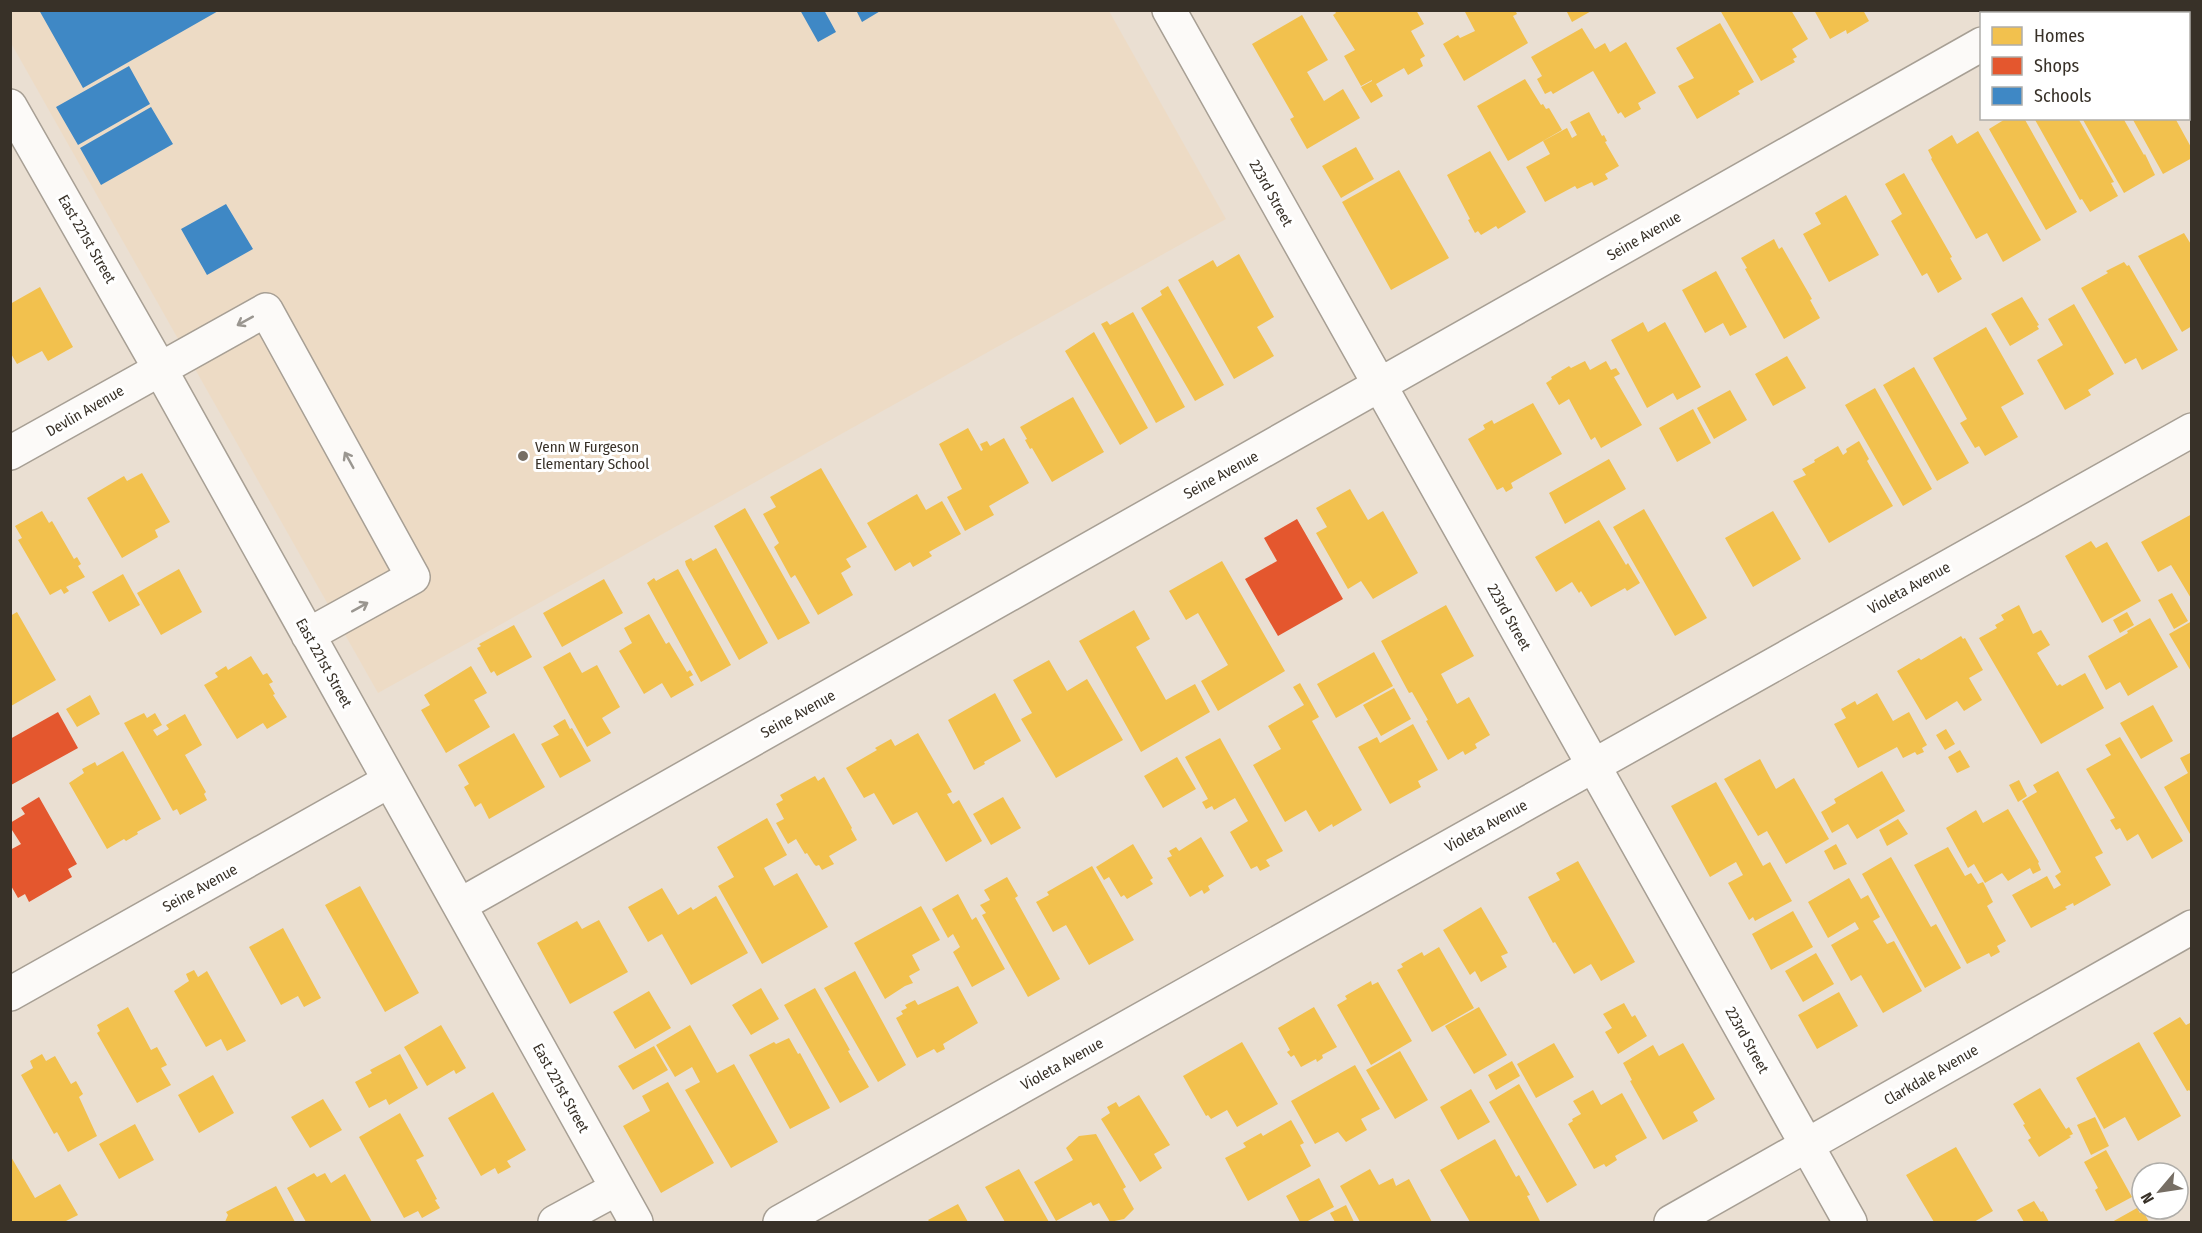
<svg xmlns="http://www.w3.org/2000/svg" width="2202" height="1233" font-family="'Fira Sans Condensed',sans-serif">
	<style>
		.built { fill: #eddbc5 }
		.homes { fill: #f2c14e }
		.shops { fill: #e4572e }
		.schools { fill: #3f88c5 }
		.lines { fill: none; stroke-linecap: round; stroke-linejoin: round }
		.minor-casing { stroke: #a79f94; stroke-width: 36 }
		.minor { stroke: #fcfaf8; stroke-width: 33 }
		.oneway { stroke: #9a9690 }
		.poi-dot { fill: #766e64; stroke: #fff; stroke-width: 2 }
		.labels { text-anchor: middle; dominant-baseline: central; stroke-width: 6; stroke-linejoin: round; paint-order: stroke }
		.street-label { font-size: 15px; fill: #383128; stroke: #fff }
		.poi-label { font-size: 15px; fill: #383128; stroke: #fff; text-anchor: start }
	</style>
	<rect width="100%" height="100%" fill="#eadfd2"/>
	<path class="built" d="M10 11H1109L1226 219 378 693 11 43Z"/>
	<path class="homes" d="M1334 10H1416L1424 24 1411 31 1425 56 1420 59 1423 66 1408 75 1404 68 1376 84 1383 96 1371 103 1361 87 1372 81V80L1361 86 1344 56 1355 50 1333 15 1336 13Z
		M1464 10H1515L1517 14 1513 16 1528 43 1464 81 1443 44 1458 35 1460 38 1475 31Z
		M1566 10H1593L1572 22Z
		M1720 10H1791L1808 39 1792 49 1797 57 1793 59 1795 62 1761 81Z
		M1814 10H1863L1869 21 1847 34 1846 30 1830 39Z
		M1302 15 1328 60 1307 72 1324 101 1343 89 1360 118 1307 149 1290 119 1294 117 1252 44Z
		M1720 23 1754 82 1738 91 1740 94 1697 119 1678 86 1694 78 1676 48Z
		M1582 28 1595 49 1605 43 1610 52 1626 42 1656 93 1638 103 1641 109 1625 118 1621 112 1618 114 1593 71 1553 94 1551 91 1545 94 1537 79 1542 76 1531 57Z
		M1525 79 1541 105 1543 104 1546 109 1549 108 1562 130 1508 161 1477 106Z
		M1589 112 1602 136 1604 135 1607 141 1605 142 1619 166 1605 174 1608 179 1594 186 1592 182 1577 189 1575 186 1545 202 1526 167 1550 154 1543 141 1567 128 1572 138 1577 135 1570 122Z
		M2007 118H2024L2077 212 2046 230 1989 129Z
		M2034 118H2078L2114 182 2111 183 2118 196 2090 212 2082 199 2080 200Z
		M2082 118H2123L2144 155 2145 154 2155 175 2124 193Z
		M2132 118H2175L2192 149V158L2163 174Z
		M1978 131 2041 240 2003 262 1987 233 1976 239 1931 159 1932 158 1928 150 1952 135 1957 144Z
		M1356 147 1374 179 1341 198 1322 166Z
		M1490 151 1526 212 1498 229 1496 226 1481 235 1478 231 1475 233 1468 220 1470 219 1447 175Z
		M1399 170 1449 258 1391 290 1342 202Z
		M1904 173 1952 257 1950 258 1962 279 1938 293 1927 273 1922 276 1891 221 1902 214 1885 184Z
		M1846 195 1879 255 1829 282 1803 234 1821 224 1815 213Z
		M2184 233 2192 246V326L2182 332 2138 256Z
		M1774 239 1779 249 1782 247 1812 299 1810 300 1820 318 1784 339 1745 269 1747 268 1741 258Z
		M1239 254 1274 317 1257 327 1274 356 1234 379 1178 280 1213 260 1217 267Z
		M2124 262 2127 266 2129 265 2178 350 2142 370 2136 358 2125 364 2081 288 2108 273 2106 271Z
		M1716 271 1747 327 1730 336 1723 323 1705 333 1682 290Z
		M1168 286 1224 385 1195 401 1141 308 1162 295 1160 291Z
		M40 287 73 347 48 361 42 351 17 364 10 352V304Z
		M2022 297 2039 325 2037 326 2039 329 2010 346 1991 314Z
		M2074 304 2114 374 2088 390 2091 395 2065 410 2037 360 2063 345 2048 319Z
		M1133 312 1185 407 1156 423 1101 324 1107 321 1110 325Z
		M1643 322 1648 332 1665 322 1701 387 1677 400 1673 393 1647 408 1611 340Z
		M1986 327 2024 394 2001 407 2018 437 1985 456 1979 446 1975 448 1960 423 1967 419 1933 358Z
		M1094 332 1148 428 1120 445 1065 351Z
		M1787 356 1806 388 1773 406 1755 374Z
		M1585 361 1590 370 1606 361 1611 370 1616 368 1620 374 1614 377 1642 425 1601 448 1595 437 1591 440 1569 399 1559 405 1546 383 1552 379 1551 377 1569 366 1571 368Z
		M1914 367 1969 463 1937 481 1883 385Z
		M1875 388 1932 489 1903 506 1845 405Z
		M1730 390 1747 420 1714 439 1697 408Z
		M1073 397 1104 452 1052 482 1032 448 1030 449 1025 440 1027 439 1020 427Z
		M1533 403 1562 454 1511 483 1513 488 1506 492 1503 487 1497 490 1468 439 1485 429 1483 425 1492 420 1494 424Z
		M1693 409 1711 443 1677 462 1659 428Z
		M968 428 981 451 983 450 980 444 987 441 990 446 1004 438 1029 483 989 506 994 515 965 531 947 497 962 489 939 444Z
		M1859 441 1869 459 1867 461 1893 506 1829 543 1793 481 1806 475 1802 469 1815 462 1814 460 1838 446 1843 455 1847 452 1846 449Z
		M1609 459 1626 489 1565 524 1549 493Z
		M821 468 867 547 846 559 851 567 841 573 853 595 818 615 795 575 791 578 774 547 779 543 763 514 776 507 770 497Z
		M142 473 170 522 155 530 158 537 122 558 87 498 124 476 127 481Z
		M1350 489 1368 520 1383 511 1418 573 1373 599 1361 581 1348 589 1316 533 1327 527 1316 508Z
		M917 494 926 510 942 501 961 534 929 552 932 556 913 567 910 562 895 571 867 523Z
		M745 508 810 623 778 640 714 526Z
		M1644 509 1707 618 1675 636 1613 527Z
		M42 511 49 523 52 521 74 559 77 557 81 564 78 566 85 577 66 587 69 591 64 594 61 589 50 595 18 540 22 538 15 526Z
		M1773 511 1801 559 1753 587 1725 538Z
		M2192 514V600L2171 565 2158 572 2141 542Z
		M1599 520 1626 565 1628 563 1640 583 1627 591 1625 588 1591 607 1581 591 1579 593 1572 582 1556 592 1535 557Z
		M2091 541 2096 548 2107 542 2141 601 2102 623 2065 556Z
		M716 548 768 643 739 660 686 565 685 561 691 558 693 561Z
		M1222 561 1285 671 1218 711 1201 681 1228 665 1198 613 1186 620 1169 591Z
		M179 569 202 612 161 635 137 593Z
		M678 569 731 665 701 682 647 583 654 578 656 581Z
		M123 574 140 605 109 622 92 592Z
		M604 579 623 613 562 647 543 613Z
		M2172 593 2188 621 2174 629 2158 600Z
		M1446 605 1474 656 1441 674 1457 704 1469 697 1490 735 1475 744 1477 748 1465 755 1463 751 1448 760 1426 721 1428 720 1412 692 1409 693 1381 641Z
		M2019 605 2033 634 2041 630 2050 645 2037 653 2057 686 2060 684 2062 686 2085 673 2104 708 2041 744 1979 638 1997 628 1995 625 2004 620 2001 615Z
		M1134 610 1150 639 1136 647 1166 700 1195 684 1210 712 1141 752 1079 641Z
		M17 612 56 680 11 706 10 616Z
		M2127 612 2134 625 2120 633 2113 620Z
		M649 614 666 644 669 642 687 672 690 670 693 675 689 677 694 685 671 698 662 683 644 694 619 651 632 643 624 628Z
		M2150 618 2178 667 2128 696 2120 682 2106 690 2088 656 2128 633 2127 631Z
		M2192 621V673L2169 634Z
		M514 625 532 657 497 676 494 671 491 673 477 648 481 646 479 644Z
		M1961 636 1963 639 1965 638 1983 670 1969 678 1982 700 1964 711 1957 701 1926 720 1897 671 1919 658 1921 660Z
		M570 652 582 673 597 665 620 707 602 718 611 733 587 747 543 667Z
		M1374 652 1393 686 1336 718 1317 684Z
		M251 656 263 675 267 673 273 682 269 684 275 694 273 695 287 717 267 729 263 723 237 739 204 685 218 677 215 673 226 666 228 670Z
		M1049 660 1067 691 1087 679 1123 740 1056 778 1021 719 1032 713 1013 680Z
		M471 666 487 693 474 700 490 727 446 753 421 710 430 705 424 695Z
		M1300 683 1319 717 1312 721 1362 810 1333 827 1332 824 1319 832 1306 810 1285 822 1253 765 1281 749 1268 726 1304 705 1293 687Z
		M1394 688 1411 719 1381 736 1363 705Z
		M995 693 1021 741 984 762 985 764 974 770 948 720Z
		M1877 693 1893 721 1909 712 1927 745 1922 748 1924 752 1917 755 1915 752 1903 758 1897 747 1858 768 1834 724 1846 718 1841 709 1855 701 1857 705Z
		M90 695 100 714 77 727 66 709Z
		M2153 705 2173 741 2141 759 2120 723Z
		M144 713 147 718 155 713 162 725 153 730 157 736 169 729 166 725 185 714 202 745 185 755 206 792 204 794 207 800 180 815 177 809 173 811 124 723Z
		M565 719 570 729 572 728 591 761 560 778 541 744 559 735 553 726Z
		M1413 724 1438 770 1418 781 1421 787 1390 804 1358 747 1377 737 1380 743Z
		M1946 729 1955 744 1945 750 1936 735Z
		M514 733 545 787 489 819 481 803 475 807 464 787 469 784 458 765Z
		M918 733 952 792 947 794 953 804 959 800 982 841 946 862 917 812 893 825 874 793 864 798 846 768 877 750 875 748 891 739 895 746Z
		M2120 737 2183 841 2152 859 2138 834 2127 841 2120 828 2116 830 2110 820 2115 818 2086 769 2111 755 2105 745Z
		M1220 738 1283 851 1266 860 1270 866 1260 871 1257 866 1251 869 1230 832 1248 821 1235 798 1214 810 1212 806 1206 809 1202 802 1208 799 1185 757Z
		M1960 750 1970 767 1957 773 1948 757Z
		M123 751 161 819 137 832 138 834 126 841 124 839 107 849 69 783 84 773 82 769 95 762 97 766Z
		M2192 752V833L2190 834 2164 787 2188 773 2180 758Z
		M1177 757 1196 789 1163 808 1144 776Z
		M1760 759 1776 789 1794 778 1829 839 1786 864 1767 831 1758 836 1724 779Z
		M1882 771 1905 811 1857 839 1848 824 1832 833 1821 812 1836 803 1834 799Z
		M2058 771 2103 853 2095 857 2111 885 2074 906 2073 903 2065 907 2067 909 2031 928 2012 895 2047 876 2054 889 2061 885 2055 876 2061 872 2022 801 2037 792 2033 785Z
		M815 776 818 781 824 777 852 828 851 829 857 840 829 856 834 864 822 870 819 865 816 866 814 864 807 853 805 854 796 839 788 844 776 823 784 819 776 804 783 800 780 795Z
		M2019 780 2027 796 2018 802 2009 785Z
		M1716 782 1763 866 1770 862 1792 901 1755 921 1753 917 1749 920 1728 883 1743 875 1736 862 1710 877 1671 806Z
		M1003 797 1021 828 991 845 973 814Z
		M2008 809 2039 862 2038 863 2041 870 2033 874 2030 868 2008 881 2002 873 1985 883 1974 864 1968 868 1946 828 1976 810 1983 823Z
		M767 818 787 855 764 868 774 886 797 873 828 927 762 964 718 886 734 877 717 847Z
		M1898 819 1908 834 1887 846 1879 830Z
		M1201 837 1224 876 1208 886 1210 890 1204 894 1202 890 1190 897 1167 858 1172 856 1169 851 1176 847 1179 851Z
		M1133 844 1153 878 1150 880 1153 884 1127 899 1124 895 1121 897 1109 877 1104 880 1096 867Z
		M1836 844 1847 864 1834 870 1824 851Z
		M1948 847 1965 876 1971 873 1978 884 1983 882 1993 902 1987 906 2006 941 1997 946 2000 952 1991 957 1989 953 1967 964 1914 865Z
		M1891 857 1931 927 1936 924 1961 968 1925 988 1862 874Z
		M1578 861 1635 962 1601 981 1591 964 1574 974 1555 942 1553 943 1528 897 1560 880 1556 873Z
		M1092 866 1134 940 1089 965 1066 925 1053 932 1036 902 1049 895 1047 892Z
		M1007 877 1018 896 1015 898 1060 979 1028 997 982 915 986 913 980 905 990 900 984 890Z
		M1849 878 1861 899 1868 895 1880 917 1873 921 1887 944 1894 941 1922 991 1883 1013 1861 975 1851 981 1831 945 1859 929 1855 922 1828 938 1808 902Z
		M360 886 419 993 385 1012 325 905Z
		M662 888 678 915 691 907 693 910 716 896 748 953 691 985 662 934 648 942 628 907Z
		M958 894 972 920 976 917 1005 969 972 987 953 952 960 947 953 934 948 938 932 909Z
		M921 906 940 940 912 955 920 970 909 976 913 983 905 986 885 999 854 943Z
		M1481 907 1508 953 1501 956 1507 967 1481 982 1475 971 1470 975 1443 930Z
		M1793 911 1813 947 1771 970 1752 934Z
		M599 920 628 972 570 1004 537 943 577 921 582 929Z
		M283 928 321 998 304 1007 298 996 281 1005 249 947Z
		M1439 947 1474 1008 1432 1032 1397 970 1403 967 1401 964 1422 952 1424 956Z
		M1816 953 1834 984 1803 1002 1785 971Z
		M194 970 198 977 207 971 246 1041 227 1051 221 1039 206 1047 174 991 189 981 186 974Z
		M855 971 906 1065 878 1082 824 988Z
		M1371 981 1372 985 1378 982 1412 1041 1371 1065 1337 1005 1347 999 1345 996Z
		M958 986 978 1023 943 1044 945 1049 937 1053 934 1049 917 1058 896 1018 903 1014 901 1011 907 1008 905 1005 915 1000 918 1005Z
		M761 988 779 1019 751 1035 732 1005Z
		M815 988 850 1050 848 1051 869 1087 840 1103 784 1005Z
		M649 991 671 1028 635 1049 613 1012Z
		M1839 992 1858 1026 1817 1049 1798 1015Z
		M1624 1003 1632 1017 1635 1015 1647 1036 1618 1054 1605 1032 1612 1028 1603 1014Z
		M128 1007 151 1050 157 1047 167 1065 161 1068 171 1085 137 1103 97 1033 100 1031 97 1025Z
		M1314 1007 1337 1047 1322 1055 1323 1058 1317 1062 1316 1059 1301 1067 1294 1055 1291 1057 1287 1052 1290 1050 1278 1028Z
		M1479 1007 1507 1055 1474 1074 1445 1026Z
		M2180 1017 2186 1025 2192 1022V1093L2189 1090 2187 1091 2153 1033Z
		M441 1025 466 1068 456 1074 454 1070 427 1086 404 1047Z
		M690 1025 717 1073 734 1064 778 1142 731 1168 685 1090 700 1082 692 1067 675 1077 656 1045Z
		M789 1038 798 1054 800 1053 830 1108 790 1129 749 1055 774 1042 776 1044Z
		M1242 1042 1278 1104 1237 1127 1227 1110 1211 1119 1208 1115 1206 1116 1183 1076Z
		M2139 1042 2181 1116 2138 1141 2125 1117 2104 1129 2076 1078Z
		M1554 1043 1574 1077 1536 1098 1517 1064Z
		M1683 1043 1715 1099 1693 1112 1698 1121 1663 1140 1630 1081 1632 1080 1623 1063 1653 1045 1659 1056Z
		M654 1046 668 1070 633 1090 618 1066Z
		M1400 1051 1428 1100 1395 1119 1366 1070Z
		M42 1054 46 1061 55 1056 71 1084 76 1081 83 1094 79 1097 97 1136 68 1152 57 1132 54 1134 21 1075 33 1068 30 1061Z
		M400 1054 418 1088 389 1105 386 1099 369 1108 355 1082 372 1073 370 1070Z
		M1512 1061 1520 1076 1496 1090 1488 1075Z
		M1355 1065 1380 1109 1361 1119 1367 1130 1346 1142 1338 1132 1315 1144 1291 1101Z
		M213 1075 234 1113 199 1133 178 1095Z
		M668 1082 714 1163 661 1193 623 1126 650 1111 642 1096Z
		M1519 1084 1577 1185 1547 1203 1489 1102Z
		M2040 1088 2066 1129 2069 1127 2073 1134 2069 1136 2071 1137 2039 1157 2028 1140 2031 1138 2023 1125 2025 1124 2013 1104Z
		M1471 1089 1490 1122 1458 1140 1440 1107Z
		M1593 1090 1601 1105 1622 1093 1647 1138 1615 1156 1617 1160 1606 1167 1604 1164 1594 1169 1568 1124 1573 1121 1572 1119 1581 1114 1573 1101Z
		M493 1092 526 1150 507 1161 511 1167 498 1174 495 1168 481 1176 448 1118Z
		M1139 1095 1170 1145 1154 1154 1162 1168 1140 1182 1101 1119 1110 1113 1107 1107 1116 1102 1119 1107Z
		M323 1099 342 1130 310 1148 291 1117Z
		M400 1113 424 1156 416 1160 437 1199 435 1200 440 1208 422 1218 418 1211 404 1218 359 1137Z
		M2095 1117 2109 1146 2091 1155 2077 1125Z
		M1291 1120 1304 1143 1300 1145 1311 1166 1248 1201 1225 1158 1246 1147 1243 1143 1261 1133 1263 1136Z
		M135 1124 154 1160 119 1179 99 1144Z
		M1096 1134 1126 1187 1123 1189 1134 1209 1124 1219 1110 1222 1099 1203 1093 1206 1091 1202 1056 1221 1034 1182 1073 1160 1066 1148 1079 1136Z
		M1495 1139 1516 1177 1519 1175 1530 1195 1527 1196 1540 1221 1537 1222H1470L1440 1170Z
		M1956 1147 1993 1211 1974 1222H1934L1906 1175Z
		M2106 1150 2132 1197 2106 1211 2095 1190 2098 1188 2084 1162Z
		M10 1155 35 1198 60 1184 78 1215 64 1222H10Z
		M1019 1169 1049 1222H1005L985 1187Z
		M1370 1169 1379 1185 1393 1178 1396 1186 1409 1179 1432 1222H1360L1340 1186Z
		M314 1173 317 1177 325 1173 331 1183 345 1174 372 1222H306L287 1188Z
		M1319 1178 1334 1207 1306 1222H1300L1286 1196Z
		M276 1186 295 1222H225L228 1215 226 1212Z
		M2034 1201 2041 1212 2043 1211 2049 1222H2024L2017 1210Z
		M958 1204 968 1222H930L928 1220Z
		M1346 1205 1354 1222H1335L1330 1213Z
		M2137 1208 2140 1213 2143 1211 2149 1222H2112Z"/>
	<path class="shops" d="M1297 519 1343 599 1278 636 1245 579 1277 561 1264 538Z
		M58 712 78 748 11 785 10 739Z
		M39 797 77 864 68 869 72 877 29 902 25 894 18 898 10 884V850L21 844 10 827V823L25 814 21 808Z"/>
	<path class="schools" d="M39 10H220L83 88Z
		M800 10H824L836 32 818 42Z
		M856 10H882L862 22Z
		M129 66 150 104 78 145 56 107Z
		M151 107 173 144 101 185 80 148Z
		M226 204 253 249 207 275 181 229Z"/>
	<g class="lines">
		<defs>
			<path id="minor" d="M1169 10 1850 1222
				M2036 14 2041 10
				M10 106 160 369 636 1222
				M10 453 266 310 413 577 308 635
				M460 905 1982 44
				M10 994 389 781
				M555 1222 616 1189
				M780 1222 2192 430
				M1671 1222 2192 927"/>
		</defs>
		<use href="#minor" class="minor-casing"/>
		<use href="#minor" class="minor"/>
	</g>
	<defs><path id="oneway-shaft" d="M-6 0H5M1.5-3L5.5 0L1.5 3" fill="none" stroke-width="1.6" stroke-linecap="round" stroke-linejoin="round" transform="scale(1.5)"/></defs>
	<g class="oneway">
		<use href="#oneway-shaft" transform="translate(245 321) rotate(151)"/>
		<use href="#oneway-shaft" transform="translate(349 460) rotate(-119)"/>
		<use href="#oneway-shaft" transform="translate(360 607) rotate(-29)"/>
	</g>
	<circle class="poi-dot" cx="523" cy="456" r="6"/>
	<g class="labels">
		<g class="street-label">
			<text transform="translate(1271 193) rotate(61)">223rd Street</text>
			<text transform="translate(1644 236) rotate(-30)">Seine Avenue</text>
			<text transform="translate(87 239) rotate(60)">East 221st Street</text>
			<text transform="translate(85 411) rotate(-30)">Devlin Avenue</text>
			<text transform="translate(1221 475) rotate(-29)">Seine Avenue</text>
			<text transform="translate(1909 588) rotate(-29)">Violeta Avenue</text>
			<text transform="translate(1509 617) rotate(61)">223rd Street</text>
			<text transform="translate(324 663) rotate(61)">East 221st Street</text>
			<text transform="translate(798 714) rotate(-29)">Seine Avenue</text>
			<text transform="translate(1486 826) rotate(-29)">Violeta Avenue</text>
			<text transform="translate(200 888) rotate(-29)">Seine Avenue</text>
			<text transform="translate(1747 1040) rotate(61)">223rd Street</text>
			<text transform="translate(1062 1064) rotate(-29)">Violeta Avenue</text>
			<text transform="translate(1931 1075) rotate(-30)">Clarkdale Avenue</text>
			<text transform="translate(561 1088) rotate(61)">East 221st Street</text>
		</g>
		<g class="poi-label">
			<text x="535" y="447">Venn W Furgeson<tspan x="535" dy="17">Elementary School</tspan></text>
		</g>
	</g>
	<rect width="2202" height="1233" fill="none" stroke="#383128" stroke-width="24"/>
	<rect x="1980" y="12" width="210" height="108" fill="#ffffff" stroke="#afada9" stroke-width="1.5"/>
	<rect x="1992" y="27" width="30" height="18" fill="#f2c14e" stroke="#afada9" stroke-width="1.5"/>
	<text x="2034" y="42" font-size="18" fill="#383128">Homes</text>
	<rect x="1992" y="57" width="30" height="18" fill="#e4572e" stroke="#afada9" stroke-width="1.5"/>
	<text x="2034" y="72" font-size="18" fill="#383128">Shops</text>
	<rect x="1992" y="87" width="30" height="18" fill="#3f88c5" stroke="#afada9" stroke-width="1.5"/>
	<text x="2034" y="102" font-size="18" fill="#383128">Schools</text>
	<g transform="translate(2160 1191) rotate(241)"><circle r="28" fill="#ffffff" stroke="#afada9" stroke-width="1.5"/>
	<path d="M0-4.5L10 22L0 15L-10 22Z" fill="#766e64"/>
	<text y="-9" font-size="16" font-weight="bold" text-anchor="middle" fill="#383128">N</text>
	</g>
</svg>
